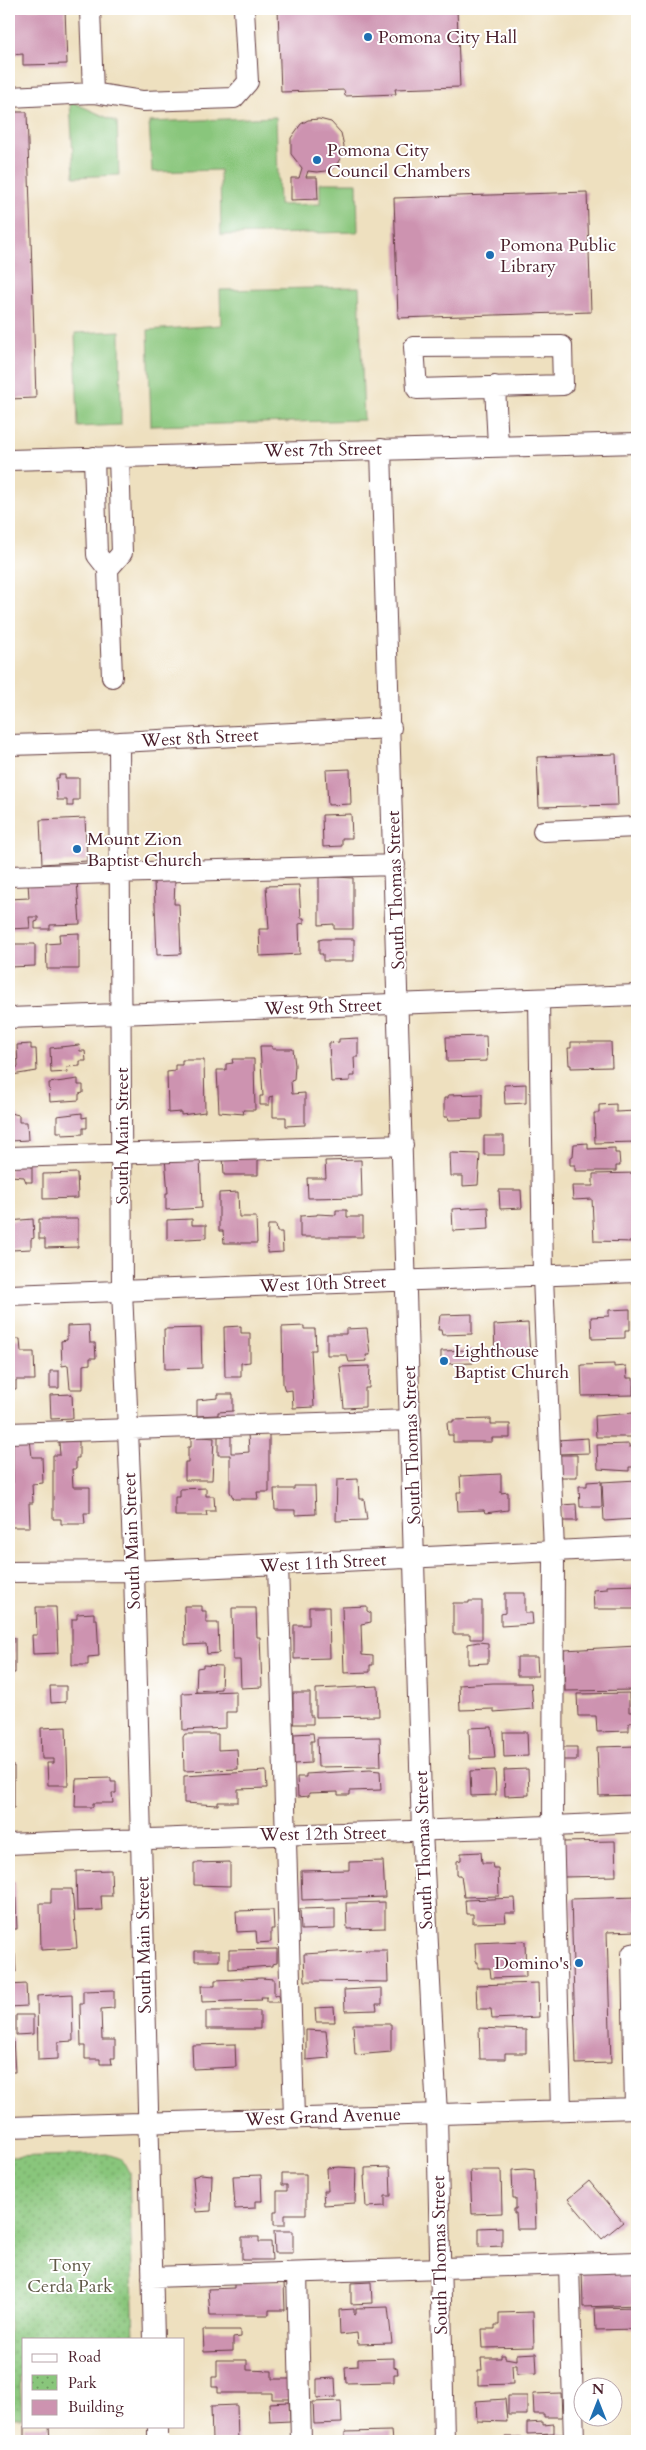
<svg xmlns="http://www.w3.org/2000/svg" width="646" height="2450" font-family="Cardo,serif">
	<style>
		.grass { fill: #89c67b; stroke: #6a7253 }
		.park { fill: url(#park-dots); stroke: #6a7253 }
		.building { fill: #cd93b0 }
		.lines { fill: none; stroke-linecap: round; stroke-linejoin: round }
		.minor-casing { stroke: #633c41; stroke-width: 22 }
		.minor { stroke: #fff; stroke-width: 20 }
		.poi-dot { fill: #1f6fb2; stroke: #fff; stroke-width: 2 }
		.labels { text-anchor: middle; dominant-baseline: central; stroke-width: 4; stroke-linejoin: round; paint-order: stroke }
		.poi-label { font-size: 18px; fill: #4a1f2b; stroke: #fff; text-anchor: start }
		.street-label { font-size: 18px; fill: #4a1f2b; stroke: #fff }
		.park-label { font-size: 18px; fill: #605947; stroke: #fff }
	</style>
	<defs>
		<pattern id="park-dots" width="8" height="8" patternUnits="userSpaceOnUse" patternTransform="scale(1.25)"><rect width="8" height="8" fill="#89c67b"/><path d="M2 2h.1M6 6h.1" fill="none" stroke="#72a065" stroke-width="1.8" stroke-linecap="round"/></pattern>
	</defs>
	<rect width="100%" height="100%" fill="#fff"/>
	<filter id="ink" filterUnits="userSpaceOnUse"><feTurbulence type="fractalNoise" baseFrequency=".02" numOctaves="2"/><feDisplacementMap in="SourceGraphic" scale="10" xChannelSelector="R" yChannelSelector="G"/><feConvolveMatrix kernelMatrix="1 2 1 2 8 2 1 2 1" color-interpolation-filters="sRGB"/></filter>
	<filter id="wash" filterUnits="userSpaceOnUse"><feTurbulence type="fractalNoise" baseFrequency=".0096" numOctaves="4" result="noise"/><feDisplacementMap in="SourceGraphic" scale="20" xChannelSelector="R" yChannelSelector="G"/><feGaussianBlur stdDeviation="1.12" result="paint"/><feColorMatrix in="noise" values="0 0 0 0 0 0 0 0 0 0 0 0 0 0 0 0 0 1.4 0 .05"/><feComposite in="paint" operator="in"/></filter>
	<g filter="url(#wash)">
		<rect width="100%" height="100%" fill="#eee0bf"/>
		<path class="grass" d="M70 101 117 122 119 175 74 177Z
			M276 117 279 205 320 204V183H357L358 232 221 235 220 170 152 172 149 122Z
			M359 287 364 420 151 426 148 330 221 325 220 290Z
			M120 331 121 425 78 427 75 333Z"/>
		<path class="park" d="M107 2154 122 2159 129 2172 134 2339H24V2377H20L22 2418H9V2157Z"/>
		<g id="blocks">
			<path class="building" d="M9 9H65L67 64 23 65V54L9 55Z
				M278 9H457L460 87 395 89 396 94 345 96 344 90 281 92Z
				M9 112H27L36 398 9 399Z
				M319 119 331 122 341 133 344 146 342 155 337 164 326 171 317 172 308 171 306 177H317L318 199 291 200V178H299L302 168 291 154V138L301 124 308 120Z
				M587 192 591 312 398 318 394 198Z
				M616 754 618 805 539 807 537 757Z
				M350 769 351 804 328 805 326 770Z
				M59 775H65V778H79V800H73V806H67V800H57L56 778H59Z
				M351 814 352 838H342V846L323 847 322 815Z
				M85 818 87 861 42 864 40 820Z
				M319 876 353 878V929H334V924L319 925Z
				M77 881 80 924 50 925V929H35V922L38 921V917H29L30 928 9 929V899L29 898 28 883Z
				M154 881H175L174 904H179L181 954 157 955Z
				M299 885 301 918H304V923L299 924 300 954 260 956 259 929H269L266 886Z
				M79 933V969H47L46 944 60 943 59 934Z
				M323 939H354V961H323V954H319V940Z
				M9 944H35V966L9 967Z
				M486 1036 487 1061 447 1062 446 1037Z
				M358 1038V1057H354L355 1076H350V1081L331 1082 329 1043 339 1042V1039Z
				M571 1042H611L612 1067 571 1068V1065H569L568 1048H571Z
				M31 1044V1049H36L37 1071 12 1075V1068L18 1067 17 1045Z
				M79 1045 80 1051H85L86 1061H80V1066L67 1067 68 1072 51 1073 50 1048Z
				M260 1046H272V1049H293L295 1065 294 1080 291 1081 292 1094 305 1093V1125L286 1126V1117H273V1096L269 1097V1105H260V1096H263Z
				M232 1059H254L255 1110H243L244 1114 219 1112 217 1070H226V1064L233 1063Z
				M182 1060H204L205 1112 181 1115V1112L168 1113 167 1072 175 1071V1065H182Z
				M78 1079V1085H83V1093L79 1094V1100L50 1102 49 1083Z
				M526 1084V1103L505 1104 504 1085Z
				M482 1094V1119L449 1120 448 1117H444V1098H448V1095Z
				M616 1104V1112L636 1111 637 1142 595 1143 594 1113H599V1105Z
				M10 1113 19 1115V1122H27L28 1140 11 1141Z
				M82 1113V1118L87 1117V1128H83V1134L62 1135V1132H57V1116Z
				M484 1136H504V1155H484Z
				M588 1143V1149L615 1148V1153H619L620 1166H616V1171H575V1165H570V1157L573 1156 574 1144Z
				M450 1153 480 1154 478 1185 463 1186V1176H451Z
				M258 1155V1175H224L223 1156Z
				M200 1157 202 1208 166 1210V1193H168L165 1158Z
				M32 1160V1182H26L24 1177 10 1176V1163Z
				M361 1160 362 1197 308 1198 307 1178H326L325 1161Z
				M77 1173 78 1198 43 1199V1174Z
				M637 1173V1238L634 1242 594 1241 592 1199 573 1200 572 1186H593V1174Z
				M499 1190H521L522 1208 500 1209Z
				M238 1192 239 1217H256L257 1243H224L223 1231H219V1193Z
				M488 1207 489 1229 453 1231 452 1209Z
				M336 1210H347V1217H363V1237H300V1216L317 1215V1214L336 1215Z
				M33 1219 34 1238 31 1239V1249L12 1250 9 1221Z
				M39 1219H78V1247L45 1248V1239H39Z
				M192 1219V1225H206V1238L167 1240V1220Z
				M268 1225H276L277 1232H282L283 1252 267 1253Z
				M630 1309V1330H625V1338L592 1339 591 1317 609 1316V1310Z
				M472 1314V1334L442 1335 441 1330H438L440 1315Z
				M528 1323 530 1355H495L494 1325Z
				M89 1325 90 1343H95L96 1358H90V1364L83 1365V1389H70L68 1365 62 1366 61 1341 67 1340V1326Z
				M241 1326V1333H250V1362L241 1363V1377H225L224 1327Z
				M304 1326V1329H315L316 1350H311L314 1407 293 1408 292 1390 285 1391 283 1384 282 1327Z
				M201 1328 202 1368 165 1369 164 1329Z
				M367 1328 370 1355H366L367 1361 349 1362 347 1355H327V1334H346V1329Z
				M9 1339H20L21 1352H34L35 1380H16V1389H9Z
				M472 1350 473 1363 441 1364V1351Z
				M614 1364V1367L626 1366 627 1378H633V1395L582 1396 581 1365Z
				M370 1366 369 1388H365V1407L344 1408 340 1367Z
				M50 1371H59V1388H50Z
				M72 1394 73 1418 51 1419 50 1395Z
				M218 1394H233V1411L218 1412V1415L197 1416V1400L218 1398Z
				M633 1413 634 1437H596L595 1416Z
				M491 1419V1424H510V1438H492V1442H453V1435H448L447 1422H453V1420Z
				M248 1433H269V1492H257L258 1499H234L230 1492V1455H218V1435L231 1434V1453H237L249 1452Z
				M191 1436 214 1438 212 1480H185V1462H188V1447H191Z
				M588 1438 589 1453 558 1454 557 1440Z
				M30 1439 32 1457H42L43 1483 32 1484 33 1503H29L30 1527H9V1483H13V1440Z
				M79 1441V1458H76V1469H72L73 1487H90V1513H84L85 1524H61V1519H53V1455H60L59 1442Z
				M629 1444V1447L636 1446V1467H629V1471L598 1469 597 1445Z
				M560 1455H577V1477H560Z
				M501 1474V1493L508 1492V1510L485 1513 484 1510 458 1511 457 1492H461L460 1476Z
				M358 1479 359 1499H364L367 1520 336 1521 337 1480Z
				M637 1480V1519L604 1521 602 1482Z
				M601 1481 602 1507H580L579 1486H587V1482Z
				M294 1486H315L316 1514 295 1515V1510H275L274 1489H294Z
				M206 1488V1496H214L215 1511H206L207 1516H175V1497H180V1489Z
				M576 1504 577 1521H562L561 1505Z
				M637 1585V1609H594L593 1590 607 1589V1586Z
				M505 1593H525V1613H532L533 1624 501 1626V1614L505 1613Z
				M469 1601H482V1639H470V1634H453V1603H469Z
				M184 1606H202V1611H206V1623H218L219 1653 207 1654 206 1644 185 1645Z
				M367 1606V1611L371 1613V1622L361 1624 362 1655 373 1656V1665H370V1672L344 1673 342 1607Z
				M36 1607H56L58 1653 33 1654 32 1635H37Z
				M309 1607H329L330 1658 294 1659V1625H309Z
				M232 1608H256L257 1637H260L262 1687 241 1688 240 1660H233Z
				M94 1613V1619H97L99 1656 88 1657V1665H72V1619H77V1614Z
				M9 1638H15V1673H9Z
				M478 1642 488 1643V1663L468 1664V1644Z
				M637 1646V1690L565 1691 564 1650Z
				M517 1657H537L538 1676H517Z
				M203 1665 222 1666 221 1689 196 1691 197 1668 203 1667Z
				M493 1683H531L533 1709 494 1712V1709L460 1710 459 1685Z
				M50 1686H66V1702L51 1703Z
				M378 1686 379 1716 316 1717V1689Z
				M236 1691V1712H226V1728L183 1730 182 1693Z
				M293 1693H310V1716H313V1724H293Z
				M629 1693V1712H635V1722L629 1723V1731L597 1732 596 1716H578L577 1694Z
				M66 1727 68 1785H48L47 1763H54V1759H42L41 1728Z
				M492 1727 495 1758 470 1759 469 1728Z
				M503 1732H527L528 1756 504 1757Z
				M313 1733 314 1741H311V1763L294 1764V1734Z
				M185 1734H218V1750L237 1749 238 1769 184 1771 183 1737Z
				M380 1737 381 1766 318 1767 317 1738Z
				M637 1746V1795L599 1796 597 1747Z
				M560 1747H577V1760H560Z
				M9 1755H11L12 1766H14V1808H9Z
				M528 1769 529 1795 505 1796 504 1770Z
				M370 1770 380 1771 381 1790 350 1791V1795H338V1792L309 1793V1796L298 1797 297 1777H306V1774Z
				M495 1770 496 1795 471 1796 470 1771Z
				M266 1771 267 1788 238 1789V1802H218V1805L184 1803V1776Z
				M111 1778V1782H116V1793H112L113 1803H93V1807H75L76 1779Z
				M615 1841 616 1876 563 1877 562 1842Z
				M481 1852 482 1863H492L493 1868H498L499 1896 464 1897 461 1875H457V1861L461 1860V1853Z
				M383 1861 385 1897 302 1900 301 1871 349 1870V1862Z
				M230 1862V1886L194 1885V1863Z
				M111 1870 112 1896H101L102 1910 77 1911 76 1871Z
				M9 1882H15L17 1929H9Z
				M51 1889H72L77 1948 41 1950 40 1903H51Z
				M637 1897V1931L607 1932 611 2063 576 2064 571 1899Z
				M515 1898 516 1913H505L506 1922 473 1923V1914H466L465 1900Z
				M385 1902V1928L347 1929 346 1903Z
				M335 1908V1929L301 1930 300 1909Z
				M273 1910 274 1929H271V1942L257 1943 256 1931 237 1932 236 1911Z
				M525 1941 526 1977 491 1978 490 1968H478V1962H476L475 1943Z
				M277 1949V1963L272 1964V1966L229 1969V1950Z
				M369 1950H387L388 1982 305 1981 304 1954Z
				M195 1951H219V1961H195Z
				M15 1954 16 1972H9V1955Z
				M261 1978 274 1979V1996L279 1995 280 2002H267V1997H261L262 2000 202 2002 201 1986H215V1980Z
				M538 1983 539 2017 492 2019 491 2009H477L476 1985Z
				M26 1984 27 2006 9 2007V1985Z
				M382 1988V2004H376L377 2010 345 2011 344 1990Z
				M114 1990V2008L101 2009 102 2040H115V2058H111L112 2064H100V2059H85V2046H81L80 2004H83V1991Z
				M72 1994 73 2041 58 2042V2059L38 2060 37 1996Z
				M334 2007 335 2022H316L315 2008Z
				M206 2011H260V2029H206Z
				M16 2015H33V2034L16 2035Z
				M353 2024H391V2052L355 2055Z
				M479 2028 526 2030V2053H505V2059H480Z
				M306 2030 326 2031 329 2058 306 2060Z
				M9 2038H13L15 2072H9Z
				M235 2044 236 2067 193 2069 192 2045Z
				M339 2167 356 2168 355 2203 324 2205 323 2191H328L327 2168Z
				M390 2167 391 2196H385V2206L366 2207 364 2176H365V2168Z
				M525 2169 534 2170 536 2229H517L516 2213H514V2209H516V2198H513L512 2170Z
				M470 2170H501L502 2213 472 2214Z
				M201 2174 212 2175 211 2211 196 2212 193 2177Z
				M282 2174H306V2214H285V2225H274V2211H277V2191H287V2185H282Z
				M261 2175 262 2201H255V2208L235 2209 233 2176Z
				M589 2181 623 2222 602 2239 568 2199Z
				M502 2227V2246L479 2247V2228Z
				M274 2231H293V2253H275Z
				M242 2237H259V2242H271L272 2260H242Z
				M582 2268 637 2272V2305L583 2307Z
				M284 2282 285 2310H269V2315H210L208 2289 234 2288V2283Z
				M371 2282 372 2303 351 2304V2283Z
				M388 2307 392 2343 358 2344 357 2333 340 2335 339 2310 354 2309V2315L356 2314V2308Z
				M637 2307V2329L596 2330 595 2308Z
				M533 2312 534 2347 483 2348 482 2329H495V2325H499V2313Z
				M203 2330H240V2337L233 2338V2351L204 2352Z
				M536 2353 537 2373 517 2374V2365H512L513 2384 478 2385V2370H482L481 2358H501V2355H505V2358L517 2360V2354Z
				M394 2358V2368L397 2367 398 2374H394V2382L346 2383 345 2367 358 2366V2359Z
				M217 2360H247V2370L272 2371V2379H291V2399H272V2393H218V2387H212V2377H217Z
				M335 2378 336 2397 317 2398V2379Z
				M561 2393 562 2417H544V2414H534L533 2394Z
				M634 2393H637V2424L636 2425Z
				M508 2396H527V2415H508Z
				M505 2399 507 2422 477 2421 476 2401Z
				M341 2401 342 2423 314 2424 313 2402Z
				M289 2402 290 2421 270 2422 269 2403Z
				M237 2405 238 2441H212L211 2406Z
				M543 2422V2425L554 2424V2433L527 2434V2423Z
				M24 2426H49L50 2441H24Z
				M391 2431 392 2441H345V2432Z
				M562 2434V2441H543V2435Z
				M505 2437H522V2441H505Z"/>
		</g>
	</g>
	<g filter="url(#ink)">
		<use href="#blocks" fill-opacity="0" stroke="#633c41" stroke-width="1"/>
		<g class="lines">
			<defs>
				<path id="minor" d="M93 93 143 101 234 98 248 82 244 9
					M9 97 93 93 90 9
					M562 346 563 385 417 389 414 347Z
					M495 386 498 446
					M381 449 422 1832 437 2114 444 2441
					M94 457 97 555 108 569 112 677
					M9 460 637 443
					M108 569 122 553 119 456
					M119 742 122 1290 134 1571 154 2339
					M9 745 119 742 391 728
					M543 831 637 827
					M9 876 395 865
					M539 999 543 1276 554 1551 553 1827 561 2110
					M9 1018 637 995
					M9 1157 403 1145
					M9 1295 637 1272
					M9 1433 411 1420
					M278 1564 294 2118
					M9 1572 134 1571 637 1547
					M9 1844C218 1835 428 1833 637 1822
					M635 2108 632 1954 637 1953
					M9 2127 637 2108
					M569 2264 574 2441
					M297 2273 301 2441
					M152 2277 637 2262
					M158 2426V2441"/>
			</defs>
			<use href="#minor" class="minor-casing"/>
			<use href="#minor" class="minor"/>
		</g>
	</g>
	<g class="poi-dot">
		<circle cx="368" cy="37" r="5"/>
		<circle cx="317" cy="160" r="5"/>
		<circle cx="490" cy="255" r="5"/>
		<circle cx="77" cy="849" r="5"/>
		<circle cx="444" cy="1361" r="5"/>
		<circle cx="579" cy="1963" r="5"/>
	</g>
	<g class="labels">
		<g class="poi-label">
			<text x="378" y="37">Pomona City Hall</text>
			<text x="327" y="150">Pomona City<tspan x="327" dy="21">Council Chambers</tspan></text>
			<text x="500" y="245">Pomona Public<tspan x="500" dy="21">Library</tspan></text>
			<text x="87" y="839">Mount Zion<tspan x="87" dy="21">Baptist Church</tspan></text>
			<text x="454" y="1351">Lighthouse<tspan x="454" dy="21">Baptist Church</tspan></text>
			<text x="569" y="1963" text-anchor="end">Domino's</text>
		</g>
		<g class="street-label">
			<text transform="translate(323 450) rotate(-1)">West 7th Street</text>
			<text transform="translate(200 738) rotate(-3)">West 8th Street</text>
			<text transform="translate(396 890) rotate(-92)">South Thomas Street</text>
			<text transform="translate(323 1007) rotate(-2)">West 9th Street</text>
			<text transform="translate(122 1136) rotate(-90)">South Main Street</text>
			<text transform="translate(323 1284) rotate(-2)">West 10th Street</text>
			<text transform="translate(412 1445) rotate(-92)">South Thomas Street</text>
			<text transform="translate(132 1541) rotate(-92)">South Main Street</text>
			<text transform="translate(323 1563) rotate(-3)">West 11th Street</text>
			<text transform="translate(323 1834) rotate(-1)">West 12th Street</text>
			<text transform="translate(424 1850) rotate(-92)">South Thomas Street</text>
			<text transform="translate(144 1945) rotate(-91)">South Main Street</text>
			<text transform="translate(323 2117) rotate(-2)">West Grand Avenue</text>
			<text transform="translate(440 2255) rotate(-91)">South Thomas Street</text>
		</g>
		<g class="park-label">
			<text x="70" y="2265">Tony<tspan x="70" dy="21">Cerda Park</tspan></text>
		</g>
	</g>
	<rect width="646" height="2450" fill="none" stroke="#fff" stroke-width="30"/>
	<rect x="22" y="2338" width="162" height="90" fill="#ffffff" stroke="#b7a5aa"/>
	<rect x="32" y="2354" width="25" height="8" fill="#ffffff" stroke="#b7a5aa"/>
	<text x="68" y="2362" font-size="15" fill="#4a1f2b">Road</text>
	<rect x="32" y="2375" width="25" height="15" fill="url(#park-dots)" stroke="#b7a5aa"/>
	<text x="68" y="2388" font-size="15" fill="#4a1f2b">Park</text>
	<rect x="32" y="2400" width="25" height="15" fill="#cd93b0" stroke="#b7a5aa"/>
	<text x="68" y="2412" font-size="15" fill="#4a1f2b">Building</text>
	<g transform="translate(598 2402)"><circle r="24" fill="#ffffff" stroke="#b7a5aa"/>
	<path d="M0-4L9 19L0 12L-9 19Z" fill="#1f6fb2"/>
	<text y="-8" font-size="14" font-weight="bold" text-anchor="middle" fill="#4a1f2b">N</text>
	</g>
</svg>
